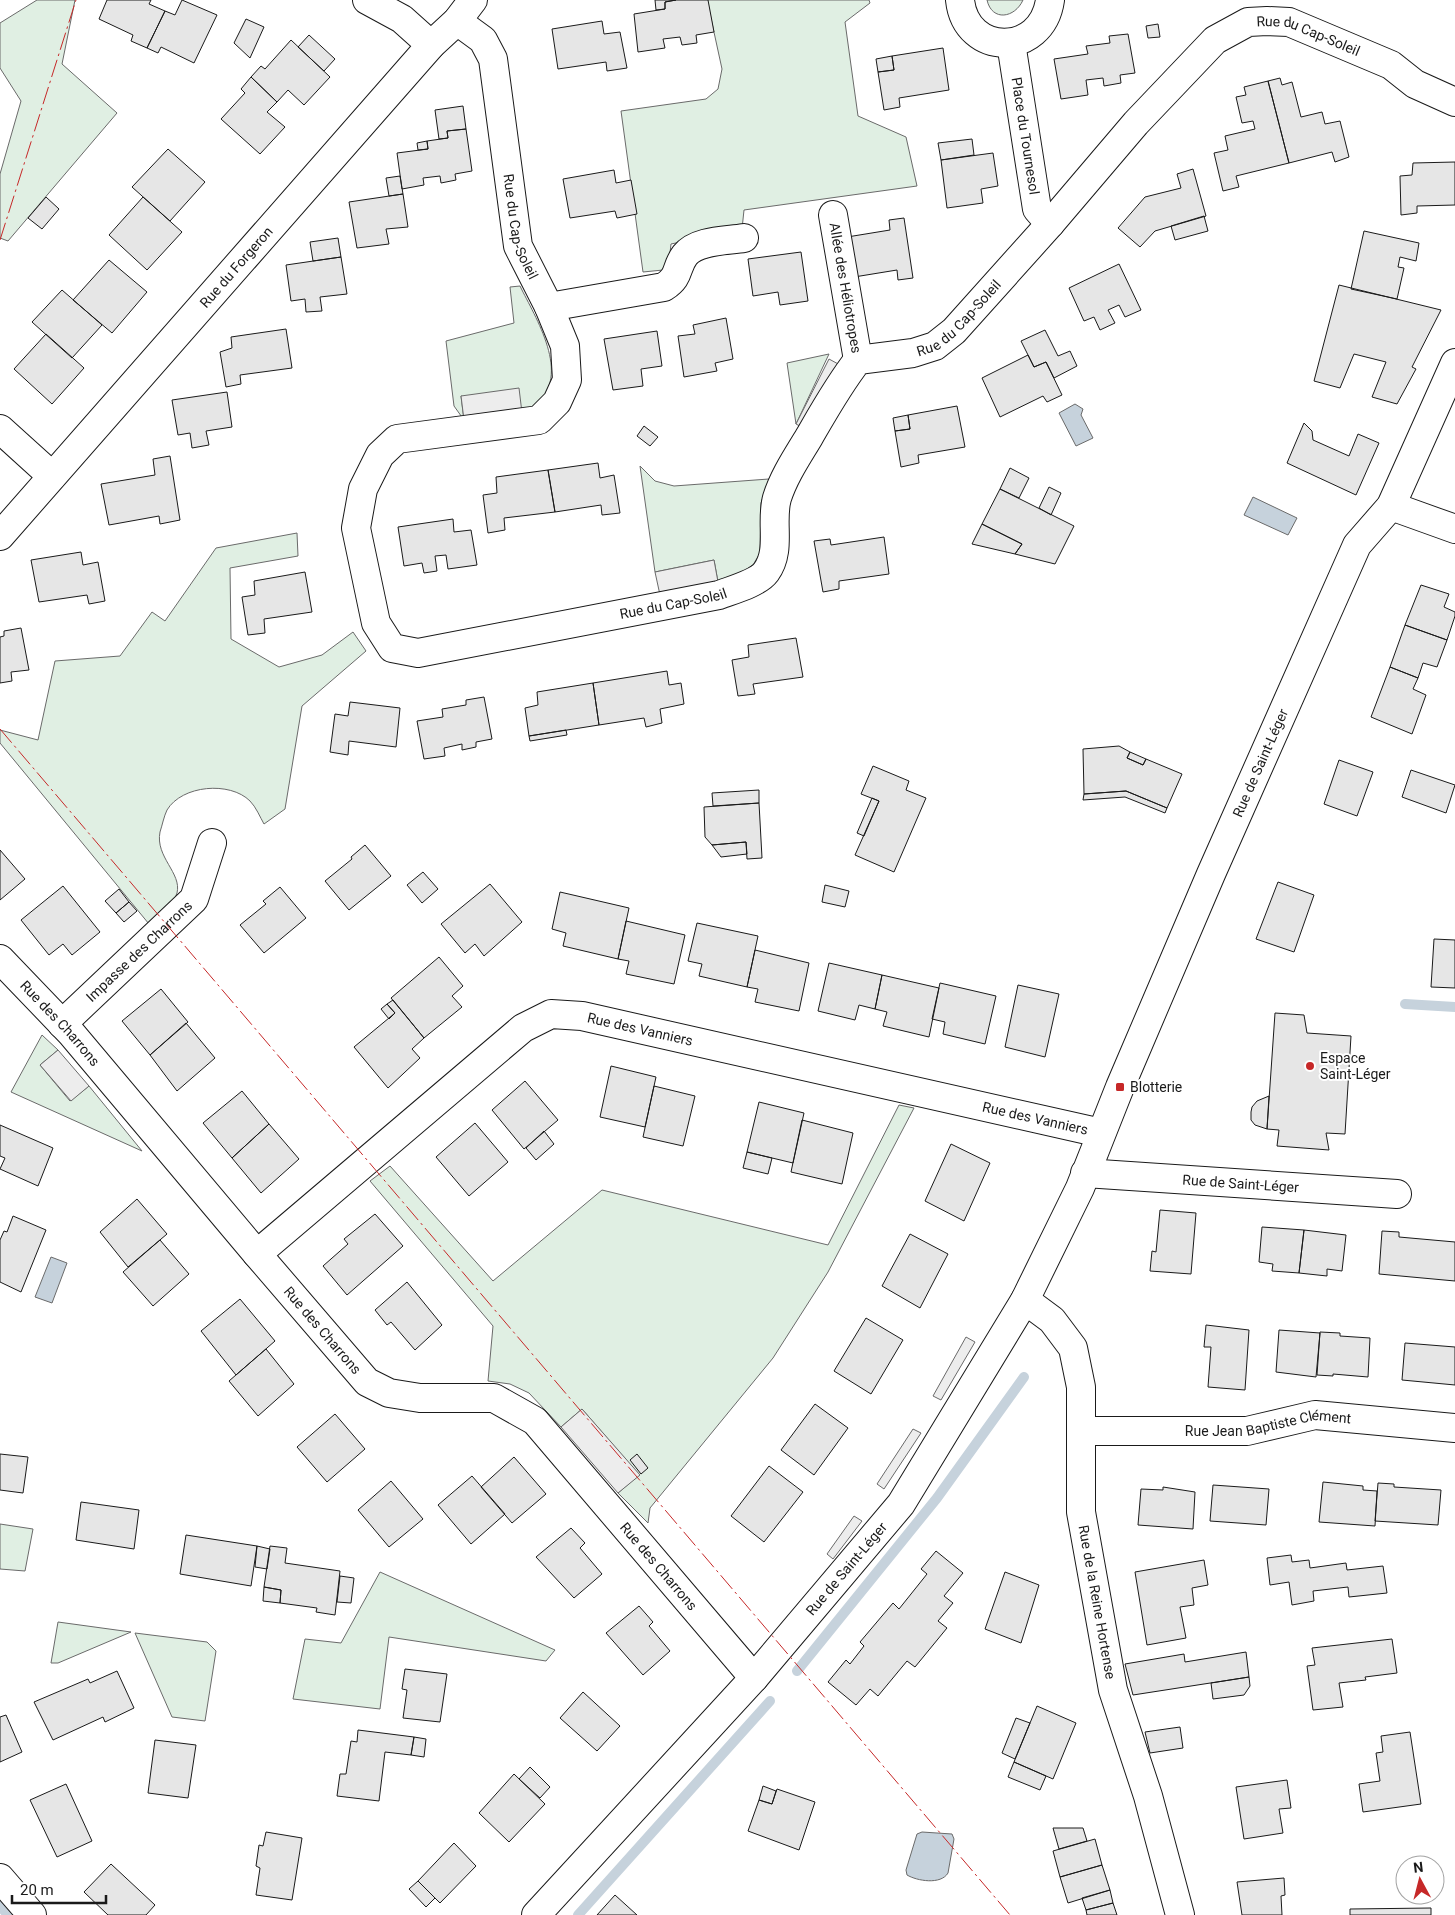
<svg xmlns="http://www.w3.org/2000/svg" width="1455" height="1915" font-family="Roboto,sans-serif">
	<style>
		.green { fill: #e0efe3; stroke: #6a6a6a }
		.parking { fill: #ededed; stroke: #6a6a6a }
		.water { fill: #c6d2dc; stroke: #6a6a6a }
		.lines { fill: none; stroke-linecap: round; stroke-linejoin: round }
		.stream { stroke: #c6d2dc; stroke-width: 10 }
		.building { fill: #e6e6e6; stroke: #1a1a1a }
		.minor-casing { stroke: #1a1a1a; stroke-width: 30 }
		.minor { stroke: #fff; stroke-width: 28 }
		.power { stroke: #c62828; stroke-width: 1; stroke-dasharray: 18 4 2.5 4; stroke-linecap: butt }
		.poi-dot { fill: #c62828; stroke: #fff; stroke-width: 2 }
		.labels { text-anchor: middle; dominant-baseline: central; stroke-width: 4; stroke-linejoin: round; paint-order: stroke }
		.street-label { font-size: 14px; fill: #1a1a1a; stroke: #fff }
		.poi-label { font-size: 14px; fill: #1a1a1a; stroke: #fff; text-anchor: start }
	</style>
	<rect width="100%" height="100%" fill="#fff"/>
	<path class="green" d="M37 0H75L62 64 117 113 8 241 0 238V174L21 101 0 68V23Z
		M707 0H869L870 3 845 22 858 116 906 137 917 186 744 210 742 229 671 244 669 262 663 270 643 272 621 111 706 99 718 89 722 69Z
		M987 0H1023C1015 18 992 22 987 0Z
		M520 286C535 317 573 376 535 405 531 408 526 410 522 413L461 396 464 420 454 406 446 341 514 323 510 287Z
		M829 354 796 424 787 363Z
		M640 466 655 481 674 486 769 479 761 503 760 553 753 565 738 575 718 582 714 560 655 572Z
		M297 533 298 556 230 568 231 639 279 667 322 655 353 632 366 651 302 706 285 809 264 824C260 817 256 807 250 801 230 781 182 785 167 810 164 816 162 826 160 832 155 857 182 873 177 893 173 907 159 915 149 924L0 743V730L38 740 55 661 120 656 152 612 165 621 216 548Z
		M42 1035 58 1050 40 1065 70 1101 89 1086 142 1151 11 1092Z
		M899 1105 914 1108 828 1272 773 1358 650 1508 648 1523 618 1493 639 1475 582 1409 561 1427 529 1393 510 1384 488 1381 493 1326 370 1181 390 1166 493 1281 602 1190 828 1245Z
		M0 1524 33 1529 25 1571 0 1569Z
		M380 1572 555 1650 546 1661 389 1637 380 1709 293 1699 305 1639 341 1643Z
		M58 1622 131 1632 58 1663H51Z
		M135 1633 207 1642 216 1651 205 1721 172 1717Z"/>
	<path class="parking" d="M829 359 840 365 807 430 796 424Z
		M519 388 522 413 464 420 461 396Z
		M714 560 718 582 660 595 655 572Z
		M58 1050 89 1086 71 1101 40 1065Z
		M966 1337 975 1342 941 1400 933 1396Z
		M582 1409 640 1475 618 1493 561 1427Z
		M913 1429 921 1433 884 1489 877 1484Z
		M854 1516 862 1521 833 1559 827 1554Z"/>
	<path class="water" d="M1075 404 1083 409 1081 415 1093 438 1076 446 1059 413Z
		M1253 497 1297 518 1288 535 1244 515Z
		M51 1257 67 1263 52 1303 35 1297Z
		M922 1832 952 1834 954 1839 948 1873C941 1885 917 1881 907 1875L906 1870 917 1834Z"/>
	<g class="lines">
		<path class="stream" d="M1405 1004 1455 1007
			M797 1671 937 1498 1024 1377
			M0 1906 8 1915
			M578 1915 770 1701"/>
	</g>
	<path class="building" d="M107 0H151L149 4 165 11 147 48 131 41 133 35 99 19Z
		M182 0 217 15 194 63 161 47 158 53 147 48 165 11 175 15Z
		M655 0H676L665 2V9L656 10Z
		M676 0H708L714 32 696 35 697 43 682 45 680 37 663 39 665 48 638 52 634 14 665 9V2Z
		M246 19 264 27 250 58 234 43Z
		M602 21 604 34 620 32 627 68 607 71 606 62 558 69 552 29Z
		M1158 24 1160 37 1148 38 1146 26Z
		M1128 34 1135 73 1120 75 1121 83 1104 86 1103 78 1086 80 1088 95 1061 99 1054 59 1088 54 1086 46 1110 43 1109 36Z
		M309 35 335 59 324 71 298 47Z
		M291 40 330 77 304 105 288 90 277 102 251 77 261 66 265 69Z
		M943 48 949 90 899 98 900 107 884 110 878 72 894 70 892 56Z
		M892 56 894 70 878 72 876 59Z
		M251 77 277 102 267 112 285 127 260 154 221 119 245 93 241 89Z
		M1280 78 1282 85 1292 82 1301 117 1322 112 1325 124 1340 121 1349 157 1335 162 1332 152 1289 163 1268 81Z
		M1268 81 1289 163 1236 176 1239 187 1223 191 1214 153 1228 150 1225 136 1255 129 1253 121 1242 123 1236 97 1246 95 1244 87Z
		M463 106 466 129 447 131 448 138 439 139 435 110Z
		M466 129 472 171 455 174 456 180 441 183 440 176 423 178 424 185 402 189 397 153 428 149 427 141 448 138 447 131Z
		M972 139 974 155 941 160 938 143Z
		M427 141 428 149 418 150 417 143Z
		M168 149 205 182 170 221 132 187Z
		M993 153 998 186 981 189 983 203 947 208 941 160Z
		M1455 162V205L1417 206V213L1401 215 1400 176 1412 175 1413 163Z
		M1193 169 1206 216 1155 231 1140 247 1118 228 1145 197 1181 188 1177 174Z
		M614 170 616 183 631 180 637 214 617 218 615 211 570 218 563 179Z
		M400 176 403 194 389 196 386 178Z
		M403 194 408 227 386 229 389 244 357 248 349 202Z
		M46 197 59 209 42 229 28 218Z
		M143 197 182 232 147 270 109 235Z
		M1204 216 1208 231 1175 240 1171 226Z
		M904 218 913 278 898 280 897 270 848 278 841 238 890 230 889 220Z
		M1364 231 1419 243 1416 261 1400 257 1398 267 1404 268 1397 299 1351 289Z
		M338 238 341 257 313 261 310 242Z
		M801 252 808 301 780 305 778 292 753 296 748 259Z
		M341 257 347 294 320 297 322 311 306 312 305 299 291 301 286 265Z
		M109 260 147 292 112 333 73 300Z
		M1119 264 1141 310 1125 317 1119 305 1108 310 1115 323 1100 330 1094 317 1084 321 1069 288Z
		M1339 285 1441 310 1412 367 1416 369 1397 404 1372 397 1386 362 1354 354 1340 388 1314 381Z
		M62 290 102 325 72 358 32 322Z
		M726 318 733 359 715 363 717 371 684 377 678 336 695 334 693 325Z
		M286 329 292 368 240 375 241 384 226 387 220 352 232 348 231 337Z
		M1045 330 1058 356 1070 351 1077 366 1054 378 1046 362 1034 367 1021 341Z
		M657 331 662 366 641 369 643 386 613 390 604 339Z
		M46 334 84 368 52 404 14 369Z
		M1028 355 1034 367 1046 362 1062 395 1047 402 1043 396 1000 417 982 378Z
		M227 392 232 427 206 431 209 445 192 448 190 433 178 435 172 400Z
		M957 406 965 447 918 455 919 463 901 467 895 431 910 429 908 415Z
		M908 415 910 429 895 431 893 418Z
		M1304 423 1312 431 1313 440 1349 456 1358 434 1379 443 1356 495 1287 463Z
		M644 426 658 437 650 446 637 436Z
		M170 456 180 520 160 524 159 516 109 525 101 484 155 475 153 459Z
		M598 463 600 478 614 475 620 513 602 515 601 505 555 512 548 470Z
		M1010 468 1029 478 1019 498 1000 489Z
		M548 470 555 512 504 518 505 530 488 533 483 495 497 493 496 477Z
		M1049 487 1061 493 1051 515 1039 508Z
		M1000 489 1074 526 1055 564 1015 554 1022 544 982 524Z
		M453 519 454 532 471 530 477 565 448 569 446 555 435 556 437 571 424 573 422 563 404 566 398 527Z
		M982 524 1022 544 1015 554 972 544Z
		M884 537 889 574 839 581V589L823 592 814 541 830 539 831 545Z
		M81 552 83 565 98 562 105 601 89 604 87 595 39 602 31 560Z
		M305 572 312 612 264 619 265 633 248 635 242 597 255 595 254 581Z
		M1421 585 1449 594 1444 607 1455 612V616L1447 640 1405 625Z
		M1405 625 1447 640 1437 667 1423 663 1418 678 1390 667Z
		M21 628 29 670 11 672 12 681 0 683V637L4 636V631Z
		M796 638 803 677 753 684 755 694 738 696 732 660 749 657 748 645Z
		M1390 667 1418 678 1413 689 1426 695 1412 734 1371 717Z
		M667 671 669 685 681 683 684 704 660 709 662 723 646 727 644 718 599 725 593 683Z
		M593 683 599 725 529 736 525 708 538 705 537 692Z
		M484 697 492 739 476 742V747L462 750V744L444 748 445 756 424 759 417 721 443 717 442 709 466 705V700Z
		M350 702 400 708 396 747 349 741 348 755 330 752 335 714 348 716Z
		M566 730 567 735 530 741 529 736Z
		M1119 746 1130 752 1127 758 1143 765 1146 759 1182 774 1167 808 1126 791 1084 794 1083 749Z
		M1130 752 1146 759 1143 765 1127 758Z
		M1339 760 1373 772 1357 816 1324 804Z
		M873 766 909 781 906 790 926 798 894 872 855 855 879 801 861 794Z
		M1411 770 1455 785 1446 813 1402 797Z
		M759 790V803L713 806 712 793Z
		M1126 791 1167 808 1165 813 1125 797 1083 800 1084 794Z
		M872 798 879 801 864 836 857 833Z
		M759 803 762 858 747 859 746 842 712 845 705 837 704 807Z
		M746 842 747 854 721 857 712 845Z
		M365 845 391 876 349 910 325 881 352 859 351 857Z
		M0 850 25 879 0 900Z
		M423 872 438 889 422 903 407 885Z
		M1278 882 1314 895 1294 952 1256 939Z
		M490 884 522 922 484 956 475 944 465 953 441 924Z
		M825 885 849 891 845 907 822 902Z
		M63 886 100 932 72 955 63 944 49 955 21 920Z
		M280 887 306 918 264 953 240 925 266 904 263 901Z
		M119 889 129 902 116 913 105 901Z
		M560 892 629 908 618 959 563 946 566 933 552 929Z
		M129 902 137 911 124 922 116 913Z
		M626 921 685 935 674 984 626 974 629 961 618 959Z
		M697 923 758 936 747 987 699 976 702 964 688 961Z
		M1434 939 1455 940V988L1431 987Z
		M755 950 809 963 799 1011 755 1002 758 989 747 987Z
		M439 957 463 986 452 996 462 1007 424 1038 391 998Z
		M829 963 882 975 875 1009 859 1005 855 1020 818 1011Z
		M882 975 939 988 929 1037 883 1026 887 1012 875 1009Z
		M940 983 996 996 985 1044 943 1034 945 1022 932 1019Z
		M1018 985 1059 994 1045 1057 1005 1047Z
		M161 989 188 1022 150 1055 122 1021Z
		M393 1000 424 1038 412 1049 420 1058 388 1088 354 1047 395 1013 387 1004Z
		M387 1004 395 1013 389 1019 381 1009Z
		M1275 1013 1304 1015 1307 1033 1351 1036 1345 1134 1326 1133 1329 1150 1277 1146 1279 1130 1267 1129Z
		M186 1023 215 1058 177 1091 150 1055Z
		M611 1066 656 1077 645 1127 600 1117Z
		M525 1081 558 1120 524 1149 492 1110Z
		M654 1086 695 1096 683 1146 643 1137Z
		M242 1091 269 1124 232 1158 203 1123Z
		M1269 1096 1267 1129 1255 1125 1251 1120V1112L1252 1107 1257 1101Z
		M759 1102 804 1113 793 1163 747 1152Z
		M802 1120 853 1133 842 1184 791 1172Z
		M475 1123 508 1162 469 1196 436 1157Z
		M269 1124 299 1159 261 1193 232 1158Z
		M0 1125 53 1148 38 1186 0 1169 5 1158 0 1156Z
		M544 1131 554 1144 536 1160 526 1148Z
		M951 1144 990 1163 964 1221 925 1201Z
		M747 1152 772 1158 768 1174 743 1168Z
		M137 1199 167 1234 128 1267 100 1232Z
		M1160 1210 1196 1213 1191 1274 1150 1271 1152 1251 1156 1252Z
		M375 1214 403 1246 347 1295 323 1266 348 1244 344 1239Z
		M13 1216 46 1230 21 1292 0 1282V1240L4 1231 7 1232Z
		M1262 1227 1304 1230 1299 1273 1272 1271 1273 1264 1259 1262Z
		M1304 1230 1346 1235 1342 1271 1327 1269V1276L1299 1273Z
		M1382 1231 1399 1232V1237L1455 1242V1281L1379 1274Z
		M910 1234 948 1254 920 1308 882 1286Z
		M160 1240 189 1274 153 1306 123 1272Z
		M407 1282 442 1325 415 1350 391 1322 387 1325 375 1310Z
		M240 1299 275 1341 236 1375 201 1331Z
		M866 1318 903 1340 871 1394 834 1371Z
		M1206 1325 1249 1330 1245 1390 1208 1387 1211 1347H1204Z
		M1279 1330 1320 1333 1316 1377 1276 1372Z
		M1320 1332 1340 1333V1336L1370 1338 1368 1377 1333 1374V1376L1317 1375Z
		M1405 1343 1455 1347V1385L1402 1380Z
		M266 1349 294 1384 258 1416 229 1381Z
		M815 1404 848 1428 814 1475 781 1450Z
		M335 1414 365 1449 327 1482 297 1447Z
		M0 1454 28 1457 23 1493 0 1490Z
		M637 1454 648 1468 641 1474 630 1460Z
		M514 1457 546 1494 512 1523 481 1487Z
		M769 1466 803 1492 764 1542 731 1516Z
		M472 1476 505 1514 471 1544 438 1505Z
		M391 1481 423 1519 389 1547 358 1510Z
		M1323 1482 1363 1486V1490L1377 1491 1375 1526 1319 1522Z
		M1378 1483 1394 1484V1487L1441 1490 1438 1525 1375 1521Z
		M1213 1485 1269 1489 1266 1525 1210 1521Z
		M1163 1487 1195 1492 1193 1529 1138 1525 1141 1489 1163 1490Z
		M81 1502 139 1510 134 1549 76 1540Z
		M571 1528 585 1543 580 1548 602 1574 574 1598 536 1557Z
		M186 1535 257 1546 251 1586 180 1574Z
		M257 1546 270 1549 267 1569 255 1567Z
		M270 1546 287 1548 285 1563 340 1571 335 1615 316 1612 317 1608 280 1603 281 1590 264 1587Z
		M936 1551 963 1573 944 1596 953 1603 938 1621 947 1628 915 1667 907 1661 878 1696 870 1689 856 1705 828 1682 846 1660 850 1664 864 1646 860 1642 893 1603 899 1609 927 1574 921 1569Z
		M1291 1555 1292 1562 1309 1560 1310 1568 1346 1563 1347 1570 1383 1566 1387 1593 1349 1597 1348 1587 1313 1591 1314 1601 1292 1605 1289 1582 1270 1585 1267 1558Z
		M1204 1560 1208 1585 1192 1588 1194 1605 1180 1607 1186 1638 1147 1645 1135 1572Z
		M1005 1572 1039 1585 1021 1643 985 1629Z
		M340 1576 354 1578 351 1603 337 1602Z
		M264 1587 281 1590 280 1603 263 1601Z
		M639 1606 653 1622 649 1626 670 1651 643 1675 606 1633Z
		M1392 1639 1397 1673 1365 1677 1366 1680 1339 1683 1343 1707 1313 1710 1307 1666 1315 1665 1312 1648Z
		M1246 1652 1249 1677 1133 1695 1125 1664 1184 1654 1185 1662Z
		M405 1669 447 1674 440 1722 403 1718 407 1690 402 1689Z
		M117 1671 134 1708 105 1722 103 1717 53 1740 34 1702 88 1679 90 1683Z
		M1249 1677 1250 1686 1244 1695 1213 1699 1211 1683Z
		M583 1692 620 1726 597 1751 560 1718Z
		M1037 1706 1076 1723 1053 1779 1014 1762Z
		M6 1715 22 1752 0 1762V1717Z
		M1016 1718 1030 1723 1015 1759 1002 1753Z
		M1180 1727 1183 1748 1150 1753 1145 1732Z
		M358 1730 414 1737 411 1755 385 1752 379 1801 337 1796 340 1774H346L351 1741 357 1742Z
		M1410 1732 1421 1804 1363 1812 1359 1784 1380 1781 1376 1753 1383 1752 1381 1736Z
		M414 1737 426 1739 424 1757 411 1755Z
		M155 1740 196 1745 188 1798 148 1793Z
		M1014 1762 1046 1776 1040 1790 1008 1777Z
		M530 1767 550 1787 540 1798 519 1779Z
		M514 1774 545 1804 509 1842 479 1813Z
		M1287 1780 1291 1808 1279 1809 1283 1833 1244 1839 1236 1787Z
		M66 1784 92 1841 57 1857 30 1800Z
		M763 1786 776 1791 772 1804 759 1800Z
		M777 1789 815 1802 799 1850 748 1831 759 1800 772 1804Z
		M1053 1828H1083L1087 1841 1059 1849Z
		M266 1832 302 1838 292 1900 256 1895 260 1868 256 1866 259 1845 263 1846Z
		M1095 1839 1102 1865 1060 1877 1053 1851Z
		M454 1843 476 1866 440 1903 418 1881Z
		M111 1864 155 1905 146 1915H108L84 1892Z
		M1102 1865 1110 1890 1068 1903 1060 1877Z
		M1284 1878 1285 1895 1281 1896 1282 1915H1242L1237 1882Z
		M418 1881 435 1898 426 1907 409 1889Z
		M1110 1890 1113 1903 1086 1910 1082 1898Z
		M615 1895 637 1915H597Z
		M1113 1903 1117 1915H1087L1086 1910Z
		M1431 1908V1915H1350V1909Z"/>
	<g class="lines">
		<defs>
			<g id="minor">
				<path d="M367 0 402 19 431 45"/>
				<path d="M960 0C966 57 1042 57 1050 0"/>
				<path id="s1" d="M457 21 483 40 493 59 518 246 549 307 565 346 567 380 557 402 539 420 397 439 380 455 363 489 356 528 376 623 392 648 418 653 719 595C732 590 758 583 766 572 782 550 770 522 777 498 784 476 797 457 809 437 824 411 839 384 858 360L913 353 935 346 954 331 1050 224 1136 123 1215 40 1248 22 1267 21 1289 22 1391 65 1415 84 1455 102"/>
				<path id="s2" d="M1011 43 1037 209 1050 224"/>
				<path id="s3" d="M833 215 858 360"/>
				<path d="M549 307 664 287C681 276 675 268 685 255 697 240 727 241 744 238"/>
				<path d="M0 429 52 476"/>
				<path d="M1391 506 1455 529"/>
				<path id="s4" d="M0 536 431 45 457 21 473 0"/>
				<path id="s5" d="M0 959 71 1033 257 1254 367 1382 389 1393 420 1398H494L535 1421 754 1678"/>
				<path id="s6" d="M62 1024 194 899 212 843"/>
				<path id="s7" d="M1085 1173 1397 1194"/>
				<path id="s8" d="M257 1254 523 1028 551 1014 582 1016 1101 1133"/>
				<path id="s9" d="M1025 1300 1052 1320 1073 1348 1081 1387V1512L1113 1690 1148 1796 1180 1915"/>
				<path id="s10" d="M1081 1431H1247L1315 1415 1455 1428"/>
				<path d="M0 1878 32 1915"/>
				<path id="s11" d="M536 1915 754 1678 901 1504 1025 1300 1080 1188 1120 1087 1211 874 1357 545 1391 506 1455 363"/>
			</g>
		</defs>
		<use href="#minor" class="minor-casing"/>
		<use href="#minor" class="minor"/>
		<path class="power" d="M0 240 76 0
			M0 729 1010 1915"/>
	</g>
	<g class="poi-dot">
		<circle cx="1310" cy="1066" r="5"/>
		<rect x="1115" y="1082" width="10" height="10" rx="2.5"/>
	</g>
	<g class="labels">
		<g class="street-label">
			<text stroke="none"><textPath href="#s1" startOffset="2024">Rue du Cap-Soleil</textPath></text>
			<text stroke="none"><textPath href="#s2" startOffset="94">Place du Tournesol</textPath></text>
			<text stroke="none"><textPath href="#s1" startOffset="224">Rue du Cap-Soleil</textPath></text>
			<text stroke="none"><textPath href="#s4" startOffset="358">Rue du Forgeron</textPath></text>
			<text stroke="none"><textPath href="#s3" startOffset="74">Allée des Héliotropes</textPath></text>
			<text stroke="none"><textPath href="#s1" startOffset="1544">Rue du Cap-Soleil</textPath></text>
			<text stroke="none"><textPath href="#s1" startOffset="1094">Rue du Cap-Soleil</textPath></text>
			<text stroke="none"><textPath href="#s11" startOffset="1375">Rue de Saint-Léger</textPath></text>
			<text stroke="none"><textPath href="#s6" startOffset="106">Impasse des Charrons</textPath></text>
			<text stroke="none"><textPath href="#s5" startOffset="88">Rue des Charrons</textPath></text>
			<text stroke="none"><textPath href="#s8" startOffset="471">Rue des Vanniers</textPath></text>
			<text stroke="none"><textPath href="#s8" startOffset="876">Rue des Vanniers</textPath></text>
			<text stroke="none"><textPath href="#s7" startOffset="156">Rue de Saint-Léger</textPath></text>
			<text stroke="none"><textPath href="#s5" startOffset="492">Rue des Charrons</textPath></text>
			<text stroke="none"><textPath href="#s10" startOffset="188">Rue Jean Baptiste Clément</textPath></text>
			<text stroke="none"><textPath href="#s5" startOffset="928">Rue des Charrons</textPath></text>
			<text stroke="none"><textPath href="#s11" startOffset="465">Rue de Saint-Léger</textPath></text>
			<text stroke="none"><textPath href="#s9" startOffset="325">Rue de la Reine Hortense</textPath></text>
		</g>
		<g class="poi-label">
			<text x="1320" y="1058">Espace<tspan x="1320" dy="16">Saint-Léger</tspan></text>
			<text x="1130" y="1087">Blotterie</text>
		</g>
	</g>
	<g transform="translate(1420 1880) rotate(353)"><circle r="24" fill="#ffffff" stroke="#a3a3a3"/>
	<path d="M0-4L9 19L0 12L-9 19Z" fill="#c62828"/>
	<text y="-8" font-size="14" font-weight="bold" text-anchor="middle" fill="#1a1a1a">N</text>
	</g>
	<path d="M12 1895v8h94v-8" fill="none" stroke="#1a1a1a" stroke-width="2.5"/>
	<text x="20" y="1895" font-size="15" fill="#1a1a1a" stroke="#ffffff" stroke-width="4" paint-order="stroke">20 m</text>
</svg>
